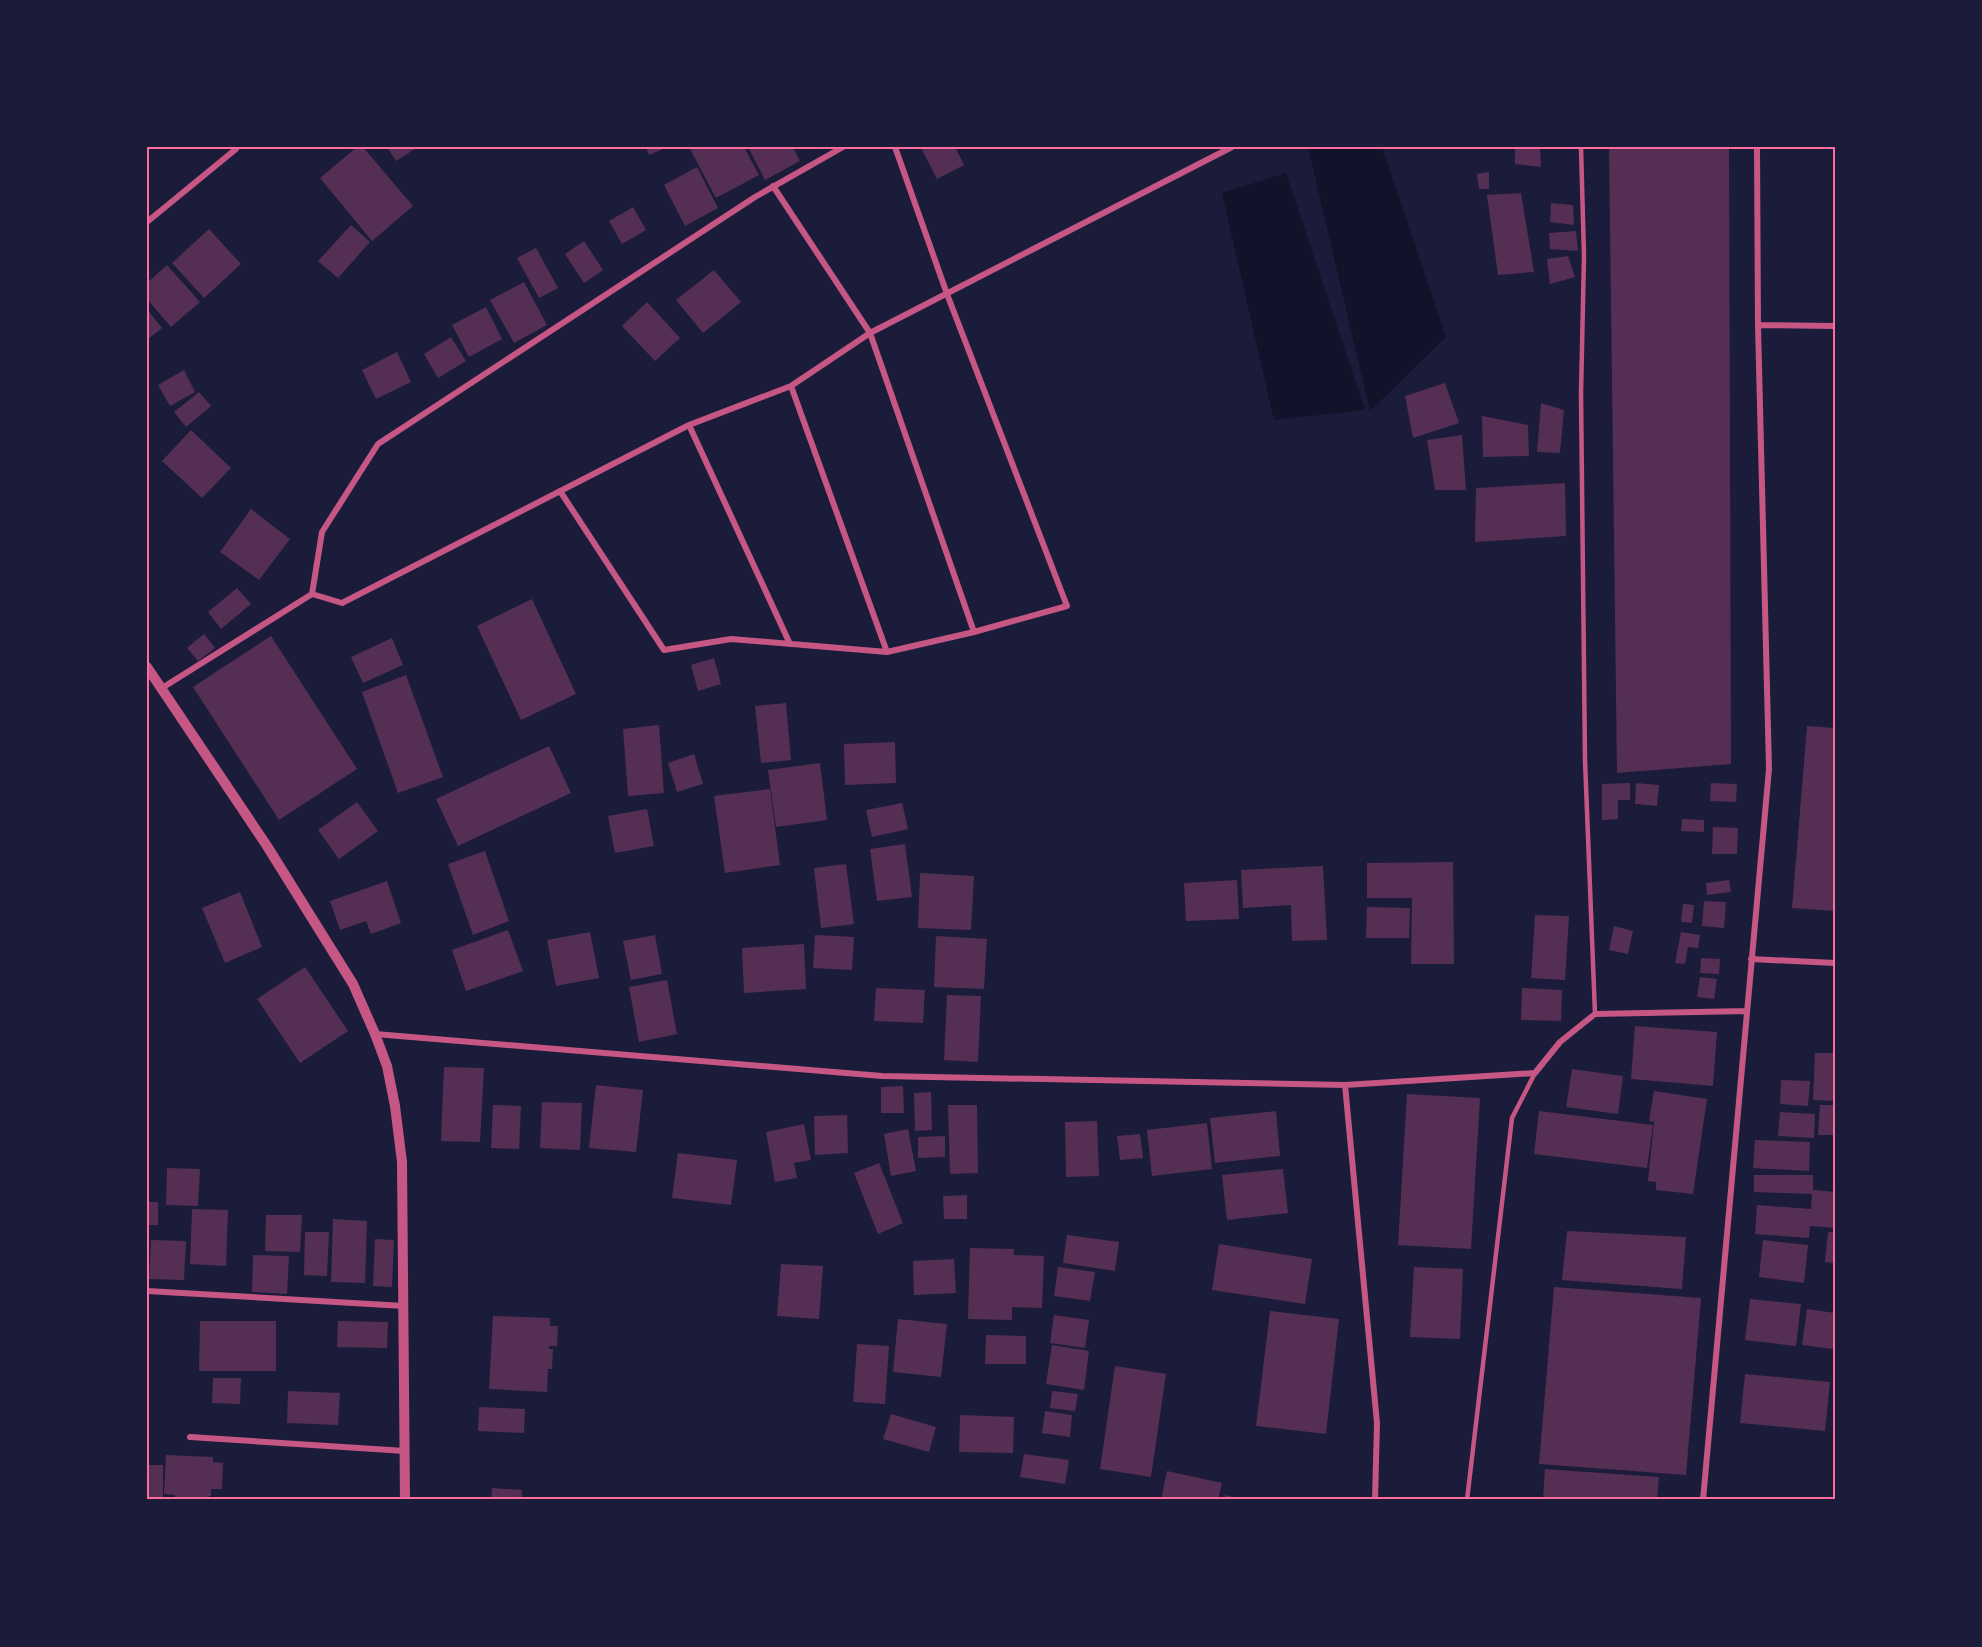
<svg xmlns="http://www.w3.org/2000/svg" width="1982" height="1647" font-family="'Source Sans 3',sans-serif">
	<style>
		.water { fill: #12122b }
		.building { fill: #542f53 }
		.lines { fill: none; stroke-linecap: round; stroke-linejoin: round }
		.service { stroke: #c65784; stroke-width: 4.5 }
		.minor { stroke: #c65784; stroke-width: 6 }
		.tertiary { stroke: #c65784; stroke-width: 10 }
		.neatline { fill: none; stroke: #ff6b9d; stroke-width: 2 }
	</style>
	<rect width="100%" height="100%" fill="#1b1b3a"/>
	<path class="water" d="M1308 147H1382L1446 337 1370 411Z
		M1286 173 1365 410 1274 420 1222 193Z"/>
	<path class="building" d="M357 147H363L413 206 372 241 320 178Z
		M387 147H418L396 161Z
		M646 147H663V149L649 155Z
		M689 147H744L759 175 716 198Z
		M748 147H793L800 161 765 180Z
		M924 147H955L964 165 937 179 921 148Z
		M1515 147H1540L1541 167 1515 164Z
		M1609 147H1729L1731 764 1617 773Z
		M697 167 718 208 685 226 664 185Z
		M1489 172V189H1479L1477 174Z
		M1521 193 1534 272 1498 275 1487 195Z
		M1551 203 1573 205 1574 225 1550 222Z
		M633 207 646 230 622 244 609 221Z
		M351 225 370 242 338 278 318 261Z
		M209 229 241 264 204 298 172 263Z
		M1576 231 1578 251 1550 249 1549 233Z
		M584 241 603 270 584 283 565 254Z
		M536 248 558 288 539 298 517 258Z
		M1568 256 1575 277 1550 284 1547 259Z
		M167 265 200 302 171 327 147 299V283Z
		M714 270 741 302 703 333 676 300Z
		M524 282 547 325 514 343 490 300Z
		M647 302 680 338 655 361 622 326Z
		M486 307 502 339 469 357 452 325Z
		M147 309 162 328 147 340Z
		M451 337 466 361 438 378 424 354Z
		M397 352 411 382 376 399 362 370Z
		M184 370 195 392 170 406 158 385Z
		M1445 383 1459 423 1413 438 1405 396Z
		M199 392 211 406 186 427 174 412Z
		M1541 403 1564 410 1560 453 1537 452Z
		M1482 416 1528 425 1529 456 1483 457Z
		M191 430 231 468 202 498 162 461Z
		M1462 435 1466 490H1435L1427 440Z
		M1565 483 1566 536 1475 542 1476 488Z
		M251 509 290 539 259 580 220 552Z
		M237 588 251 604 221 629 208 612Z
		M532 599 576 694 521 720 477 626Z
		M204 634 215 648 198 661 187 648Z
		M271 636 357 769 279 820 193 687Z
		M392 638 403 665 363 683 351 657Z
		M714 658 721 684 698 691 691 665Z
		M406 675 443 777 398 793 362 692Z
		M786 703 791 760 761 763 755 706Z
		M659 725 664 793 628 796 623 729Z
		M1807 726 1835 728V911L1792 908Z
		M895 742 896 783 845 785 844 744Z
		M549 746 571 793 458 846 436 799Z
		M694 754 703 784 677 792 668 763Z
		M820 763 827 820 776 827 768 770Z
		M1630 783V800H1618V819L1602 820V784Z
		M1636 783 1659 785 1657 806 1635 804Z
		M1711 783 1737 784 1736 802 1710 801Z
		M770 789 780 865 725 873 714 796Z
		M357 802 378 831 339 859 318 830Z
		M902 803 908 829 872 837 866 810Z
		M647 809 654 846 615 853 608 816Z
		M1682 819 1704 820V832L1681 831Z
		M1713 827 1738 828 1737 854H1712Z
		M905 844 912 897 877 901 870 849Z
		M485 851 509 921 473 935 448 864Z
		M1453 862 1454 964H1411L1412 898H1367V863Z
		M846 864 854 924 821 928 814 868Z
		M1323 866 1327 940 1292 941 1291 905 1243 908 1241 870Z
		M920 873 974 876 971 930 918 928Z
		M1237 880 1239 919 1186 921 1184 883Z
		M1729 880 1731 892 1707 895 1706 883Z
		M387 881 401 923 371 934 366 921 340 930 330 901Z
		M240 892 262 947 225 963 202 908Z
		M1704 901 1726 902 1724 928 1702 926Z
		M1683 904 1694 905 1692 923 1681 922Z
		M1367 907 1410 908 1409 938H1366Z
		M1535 915 1569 916 1565 980 1531 978Z
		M1614 926 1633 931 1628 954 1609 950Z
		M508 930 523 971 466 991 452 950Z
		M590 932 599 978 556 986 547 940Z
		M1681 932 1700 935 1698 948 1688 947 1685 964 1675 963Z
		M655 935 662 974 631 980 623 941Z
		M815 935 854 937 852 970 813 968Z
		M936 936 987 939 984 989 934 987Z
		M804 944 806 989 744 993 742 948Z
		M1701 958 1720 959 1719 974 1700 973Z
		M305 967 348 1031 300 1063 257 999Z
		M1700 977 1717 979 1714 999 1697 997Z
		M667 980 677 1034 639 1042 629 987Z
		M876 988 925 990 923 1023 874 1021Z
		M1522 988 1562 990 1561 1021 1521 1020Z
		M947 995 981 996 978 1062 944 1060Z
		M1635 1026 1717 1032 1713 1086 1631 1079Z
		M1815 1053H1835V1101L1813 1100Z
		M444 1067 484 1068 480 1142 441 1141Z
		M1572 1069 1623 1076 1618 1114 1566 1107Z
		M1781 1080 1810 1081 1808 1106 1780 1104Z
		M596 1085 643 1090 636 1152 589 1148Z
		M903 1086 904 1113H881V1087Z
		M1654 1091 1707 1099 1693 1194 1656 1190V1182L1648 1181 1654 1122 1649 1121Z
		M931 1092 932 1130 915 1131 914 1093Z
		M1407 1094 1480 1098 1471 1249 1398 1245Z
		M542 1102 582 1103 580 1150 540 1148Z
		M493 1105 521 1106 519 1149 491 1148Z
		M948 1105H977L978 1173 950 1174Z
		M1820 1105H1835V1135H1818Z
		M1276 1111 1280 1156 1215 1163 1210 1118Z
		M1539 1111 1653 1125 1647 1168 1534 1154Z
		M1780 1112 1815 1114 1814 1138 1778 1136Z
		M847 1115 848 1153 815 1155 814 1116Z
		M1097 1121 1099 1176 1066 1177 1065 1122Z
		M1207 1123 1212 1169 1152 1176 1147 1130Z
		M804 1124 811 1160 794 1163 797 1178 775 1182 766 1132Z
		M908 1129 916 1171 891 1176 884 1134Z
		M1140 1134 1143 1158 1120 1160 1117 1136Z
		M945 1136V1157L918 1158V1137Z
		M1755 1140 1810 1142 1809 1171 1753 1168Z
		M678 1153 737 1160 731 1205 672 1198Z
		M879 1163 903 1223 878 1234 854 1173Z
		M167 1168 200 1169 198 1206 166 1205Z
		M1283 1169 1288 1213 1227 1220 1222 1175Z
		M1754 1175H1813V1190L1835 1192V1228L1810 1226 1809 1238 1755 1234 1757 1205 1811 1209 1812 1194 1754 1192Z
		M967 1195V1219H944L943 1196Z
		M147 1202H158V1225H147Z
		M192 1209 228 1210 226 1266 190 1264Z
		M266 1215H302L300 1252 265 1251Z
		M333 1219 367 1221 365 1283 331 1282Z
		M1567 1231 1686 1237 1682 1289 1562 1280Z
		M305 1232H329L327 1276 304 1275Z
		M1828 1232H1835V1263L1825 1262Z
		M1067 1235 1119 1242 1115 1271 1063 1263Z
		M375 1239 394 1240 392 1287 373 1286Z
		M151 1240 186 1241 184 1280 149 1279Z
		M1763 1240 1808 1245 1804 1283 1759 1277Z
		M1219 1244 1312 1259 1305 1304 1212 1290Z
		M970 1248 1014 1249V1255L1044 1256 1042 1308 1012 1307V1320L968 1319Z
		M253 1255 289 1256 287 1294 252 1292Z
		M954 1259 956 1293 914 1295 913 1261Z
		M781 1264 823 1266 819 1319 777 1316Z
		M1058 1267 1095 1272 1090 1301 1054 1296Z
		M1414 1267 1463 1269 1460 1339 1410 1337Z
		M1554 1287 1701 1298 1686 1475 1539 1464Z
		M1750 1299 1801 1304 1796 1346 1745 1340Z
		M1807 1309 1835 1313 1833 1349 1802 1345Z
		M1270 1311 1339 1319 1326 1434 1256 1426Z
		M1054 1315 1089 1320 1085 1348 1050 1343Z
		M493 1316 550 1318V1326H558L557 1346H549V1349H553L552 1369H548L547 1392 489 1389Z
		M898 1319 947 1324 941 1377 893 1372Z
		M200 1321H276V1371H199Z
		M338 1321 388 1322 387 1348 337 1347Z
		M986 1335 1026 1336V1364H985Z
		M857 1344 889 1346 885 1404 853 1402Z
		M1052 1345 1089 1351 1084 1390 1046 1384Z
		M1115 1366 1166 1374 1151 1477 1100 1469Z
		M1745 1374 1830 1382 1825 1431 1740 1423Z
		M213 1378H241L240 1404 212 1403Z
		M288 1391 340 1393 338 1425 287 1423Z
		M1052 1391 1078 1394 1075 1411 1050 1408Z
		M479 1407 525 1409 524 1433 478 1431Z
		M1045 1411 1072 1415 1070 1437 1042 1433Z
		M891 1414 936 1427 929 1452 883 1439Z
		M960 1415 1014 1417 1013 1453 959 1452Z
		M1024 1454 1069 1460 1065 1484 1020 1477Z
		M166 1455 213 1457V1462L223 1463 222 1489H211V1496H209V1500H175V1495L164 1494Z
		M147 1465H163V1499H147Z
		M1545 1469 1659 1477 1657 1500H1543Z
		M1167 1471 1222 1483 1218 1500H1161Z
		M492 1488 522 1490V1500H491Z
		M1225 1495 1241 1499V1500H1224Z"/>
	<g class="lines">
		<path class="service" d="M1581 147 1584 256 1581 394 1585 760 1595 1014
			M1467 1500 1512 1118 1535 1073"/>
		<path class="minor" d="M773 186 870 333 974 632
			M147 222 236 149
			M1758 325 1835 326
			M791 386 887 652
			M689 425 790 644
			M560 491 664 650 731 639 887 652 974 632 1067 606 947 294 895 147
			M312 594 342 603 689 425 791 386 870 333 1232 147
			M162 688 312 594 322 532 378 444 755 197 843 147
			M1751 959 1835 963
			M375 1034 882 1076 1345 1085 1535 1073 1560 1042 1595 1014 1747 1011
			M1345 1085 1377 1423 1375 1500
			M147 1291 404 1306
			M190 1437 405 1451
			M1703 1500 1769 769 1758 325 1757 147"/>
		<path class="tertiary" d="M147 667 267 846 353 984 375 1034 387 1066 395 1106 402 1162 405 1500"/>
	</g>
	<rect width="1982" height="1647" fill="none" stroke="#1b1b3a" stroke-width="297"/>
	<rect x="148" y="148" width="1686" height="1350" class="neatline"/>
</svg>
